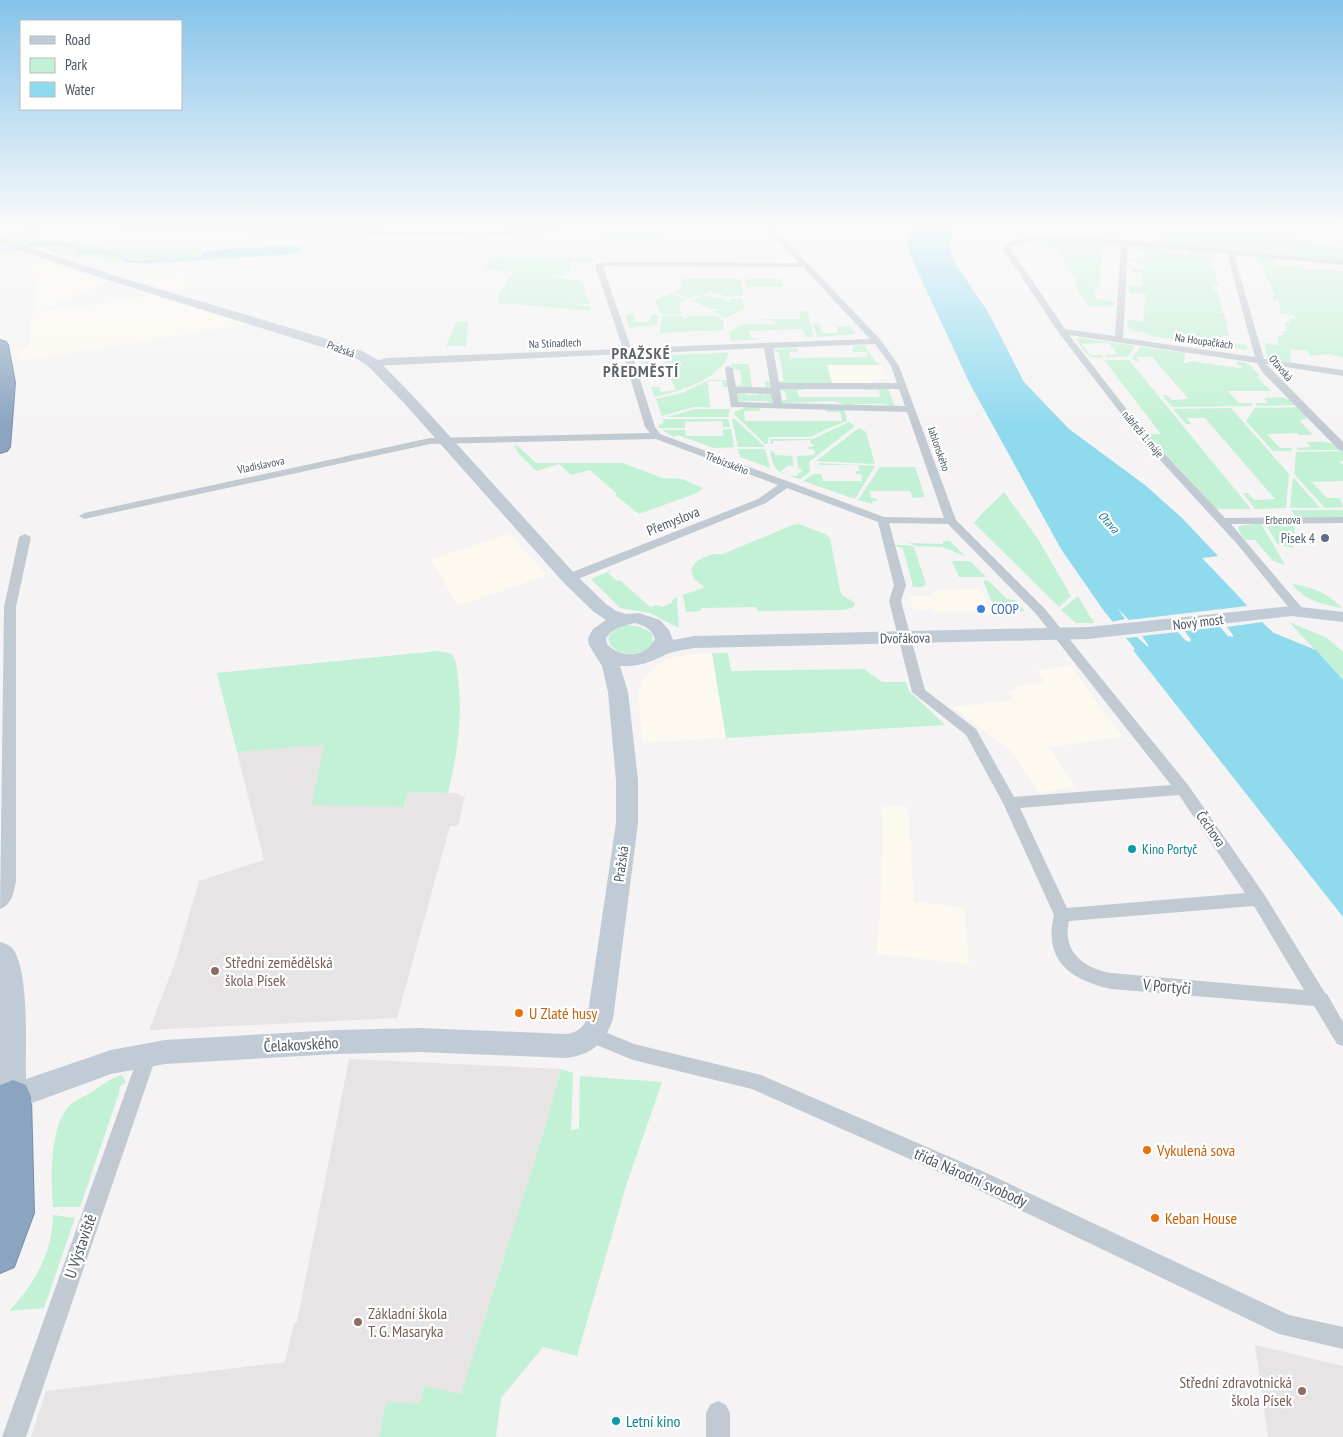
<svg xmlns="http://www.w3.org/2000/svg" width="1343" height="1437" font-family="'PT Sans Narrow',sans-serif">
	<style>
		.commercial { fill: #fdf9ef }
		.education { fill: #e6e4e5 }
		.green { fill: #c3f1d5 }
		.water { fill: #90daee }
		.pier { fill: #f5f3f3 }
		.lines { fill: none; stroke-linecap: round; stroke-linejoin: round }
		.stream { stroke: #90daee; stroke-width: 2.5 }
		.highway-casing { stroke: #7690ad; stroke-width: 2 }
		.street { fill: #c1cad2; fill-rule: evenodd }
		.secondary { fill: #c1cbd6; fill-rule: evenodd }
		.highway { fill: #8ba5c1; fill-rule: evenodd }
		.service-dot { fill: #5c6f8a; stroke: #fff; stroke-width: 2 }
		.shop-dot { fill: #3f7fe0; stroke: #fff; stroke-width: 2 }
		.culture-dot { fill: #0f9aa8; stroke: #fff; stroke-width: 2 }
		.education-dot { fill: #8d6e63; stroke: #fff; stroke-width: 2 }
		.food-dot { fill: #e8710a; stroke: #fff; stroke-width: 2 }
		.labels { text-anchor: middle; dominant-baseline: central; stroke-width: 4.5; stroke-linejoin: round; paint-order: stroke }
		.far-street-label { font-size: 11px; fill: #4a5661; stroke: #fff }
		.far-water-label { font-size: 12px; font-style: italic; fill: #0c7c9b; stroke: #fff }
		.street-label { font-size: 14px; fill: #4a5661; stroke: #fff }
		.service-label { font-size: 14px; fill: #4e5e75; stroke: #fff; text-anchor: end }
		.shop-label { font-size: 14px; fill: #366cbe; stroke: #fff; text-anchor: start }
		.culture-label { font-size: 14px; fill: #0d838f; stroke: #fff; text-anchor: start }
		.far-district-label { font-size: 16px; font-weight: bold; letter-spacing: 1px; fill: #5f6368; stroke: #fff }
		.near-education-label { font-size: 16px; fill: #785e54; stroke: #fff; text-anchor: start }
		.near-street-label { font-size: 16px; fill: #4a5661; stroke: #fff }
		.near-food-label { font-size: 16px; fill: #c56008; stroke: #fff; text-anchor: start }
		.near-culture-label { font-size: 16px; fill: #0d838f; stroke: #fff; text-anchor: start }
	</style>
	<rect width="100%" height="100%" fill="#f5f3f3"/>
	<path class="commercial" d="M47 262 106 281 43 310H63L149 296 146 295 148 294 251 324 20 361 14 350 29 347 31 317 38 310 35 276 0 269 23 271Z
		M188 273 183 288 175 291 139 280 149 275Z
		M827 365H881L887 379H878L872 381 873 383H831Z
		M510 534 547 575 458 606 431 559Z
		M965 589H981L991 612 936 613 932 609H913L909 596H931L934 594V591Z
		M694 653H712L726 738 643 743 638 695 645 675 666 659Z
		M1070 665 1122 737 1049 747 1075 787 1038 793 1012 751 952 707 1014 700 1009 692 1017 689 1016 686 1046 682 1037 670Z
		M881 807H908L914 902 964 907 969 964 876 954 881 903 883 817Z"/>
	<path class="education" d="M324 745 311 804 405 807 408 792 457 793 461 796H465L458 826H450L397 1018 149 1030 175 963 199 881 264 860 237 752Z
		M349 1059 561 1069 546 1124 461 1394 424 1386 421 1403 386 1402 379 1437H31L46 1391 285 1362 294 1323 297 1322Z
		M1255 1345 1343 1366V1437H1268Z"/>
	<path class="green" d="M623 224H657L658 241 610 242V239H603V231Z
		M1031 224H1090V225L1086 231Z
		M1163 224H1219L1343 247V261L1166 244Z
		M24 238 53 239 148 252 204 248 195 257 173 261 302 251 300 254 151 264 115 262 89 255 85 257 59 254 33 246 53 243 73 246 76 253C87 254 98 250 110 253 115 254 119 258 125 259V261L145 262 137 259 128 260V258C122 257 118 254 112 252 101 250 89 254 79 251L77 246 55 242 27 244 14 240Z
		M1058 239 1119 245V247L1103 246 1099 287 1094 286 1096 298 1115 302V306L1090 307 1076 289 1077 280 1057 251 1028 243Z
		M1132 246 1162 248 1163 253 1186 255H1189L1188 250 1211 253 1212 269 1214 270 1217 278 1215 279 1219 285 1213 287 1214 291H1218L1223 312 1213 313H1224L1225 317 1223 318H1226L1228 333 1230 336H1223V338L1230 339 1232 343 1247 345 1248 350 1151 336 1148 333 1127 331 1137 330 1128 328V319L1144 322 1143 315H1147L1144 313V308L1146 306 1144 305 1146 302H1144L1146 294 1129 293 1130 285 1142 286 1143 275 1145 274 1131 271V269L1146 270 1143 266H1139L1141 263 1131 262V259L1144 260V252L1132 251Z
		M490 257 595 258 594 262 573 261 569 272H564L562 276H549L581 281V283L579 284 584 285 586 297 590 304 558 303 590 306 592 311 498 303 499 294 514 272 484 269Z
		M1256 257 1273 258 1275 265 1304 267 1305 270 1343 271V357L1329 354 1310 356 1307 351 1290 349 1291 362 1268 359 1264 343 1277 345 1279 342 1277 336 1284 335 1283 331H1287L1284 323H1291L1290 319H1296L1294 315 1280 313V305L1278 300H1274L1273 296H1275L1271 289 1272 285 1266 278 1263 271 1267 270 1263 269 1264 268 1261 267Z
		M681 279H741L743 296 729 297 708 291V293L689 299 674 292 682 288Z
		M745 279H782L783 287H746Z
		M671 293 686 300 679 303 681 314H661L655 300Z
		M704 296 722 298 730 303V299L743 298 744 309 725 318 712 311H718L717 309H708L692 300Z
		M799 311H807L814 337H806L802 329 749 331 751 338 762 339 730 341 729 331 744 324H776L775 321 759 319H800Z
		M634 314V322H649L651 315H658L657 325 629 328 625 315Z
		M662 315 683 316 685 319 688 318 687 316H716L723 320 724 330 660 333Z
		M456 322H468L466 346H446Z
		M813 324H820L822 333H837L838 326H850L856 334 817 337Z
		M1082 338 1135 346 1128 357H1107L1105 355 1117 354 1109 343 1082 344 1090 355H1101L1103 358C1086 358 1085 352 1076 339Z
		M864 345 876 362 881 365H827L832 383H780L777 382 784 381 779 352 772 351V349L797 348 798 352H789L791 358 868 357 866 352H853L852 346Z
		M1140 347 1185 353 1184 363H1188L1189 361 1241 368V365H1237V361L1249 364 1260 376 1257 377 1271 391H1228L1239 403H1251L1253 406 1172 407 1162 395H1167L1171 400 1189 399 1152 357H1136L1139 361H1134L1132 358Z
		M729 352C723 379 679 391 655 397L651 387H659L661 392 676 390 662 358 648 359 649 364H642L640 359C647 353 713 355 729 352Z
		M1104 360H1129L1251 509H1216L1147 434H1161Z
		M731 364H749L752 387H766L765 381H771V387L767 389H738L734 386 742 385 740 370 732 369Z
		M709 380H728L729 387H723L722 381H708L710 407H693L662 416 656 399 682 393Z
		M782 388H806V390H797L799 397H880L879 390H865L864 388H888L895 407 884 404H853L852 407 834 401 783 403 780 400H787L785 391H779Z
		M737 392H743L747 395H759L756 392H760L764 395 767 394 764 392H771L773 404 767 401H744L742 402 743 403H737Z
		M1280 397 1288 399 1298 405 1257 406 1255 403H1268L1264 398Z
		M747 407H760V411H744L745 421H842L840 412H826L825 407 844 408 847 421 824 430 811 437H769L767 444H765L735 415 734 412Z
		M1299 407 1308 418 1299 420 1313 435H1300L1297 433 1267 434 1280 448H1292L1291 451H1273L1246 421 1255 408Z
		M1231 408 1289 474 1286 508 1255 509 1243 493H1248L1254 500 1275 499 1205 418H1187L1191 424H1186L1173 409Z
		M695 409H730L728 417H667Z
		M663 419H728L730 427H723L722 421 685 422V428H659L658 426 664 422Z
		M732 419H735L765 447H738Z
		M849 422 855 426 809 462 810 472 800 479 789 476H796L803 470 798 468 797 456 814 455 815 450 808 449V447L814 446 813 444H811L810 440 773 441V444H770L771 439H813Z
		M859 428 866 432 875 464 816 461Z
		M731 429 734 447 714 448 678 435 674 437 662 430H685L686 436H723V430Z
		M1307 442C1320 442 1331 440 1342 450H1299L1296 448 1311 447Z
		M514 445 518 446 536 463H623L662 478 682 479 703 488 697 493 639 514 615 495 617 494 590 470 571 475 559 464 536 471 518 453Z
		M738 449H765L770 468 740 457Z
		M770 450 774 452 775 455 792 456 794 467 789 465 781 471 785 474C773 470 772 461 770 450Z
		M1343 451V461H1339L1343 465V481L1312 482 1327 498H1340L1343 507 1325 508 1294 474 1296 452Z
		M819 463 875 466 855 499 803 481 813 474H821L823 481H862L861 474H856V471H860L858 465H819Z
		M880 467H915L925 497 913 498 910 491H870L871 498H876L877 501H872L873 504 858 500Z
		M1293 477 1320 508H1290Z
		M1004 492 1038 539 1071 596 1059 607 974 523C983 511 994 503 1004 492Z
		M1291 510H1343V517H1296Z
		M1261 523 1285 565 1273 561 1255 540H1245L1238 529 1239 526Z
		M1265 523H1295L1293 548 1277 544Z
		M799 524 825 534 830 538 840 590 842 595 855 603 854 607 844 610 757 611 756 607 702 608 700 611 686 612 683 595 705 587 694 579 691 570C695 558 710 553 723 554L793 525Z
		M943 541H950L965 556 942 547 916 546 909 543 943 544Z
		M894 545H908L914 547 926 584 922 587H911L913 585 903 549Z
		M952 561H970L986 577H959Z
		M612 570 608 573 617 581 620 580 650 607 656 605 662 607 672 603V600L677 597 679 628 650 613 620 608 591 579Z
		M983 580 989 581 1007 599 1015 600 1025 611 996 612Z
		M1292 584C1312 587 1328 593 1342 608 1322 604 1305 601 1292 584Z
		M1078 596 1094 623H1076L1061 610Z
		M1289 622 1327 638 1343 652V680Z
		M627 625 641 627 652 633 653 643C631 671 582 637 627 625Z
		M438 651 452 654C457 662 457 670 458 680 463 719 457 755 448 793L408 792 404 807 311 805 324 745 237 752 217 673Z
		M712 653H728L731 671 864 669 882 682H906L909 691 945 725 726 738Z
		M561 1069 573 1073 571 1130 579 1129 580 1076 662 1082 626 1186 577 1356 543 1347 501 1398 496 1437H379L386 1402 421 1403 424 1386 461 1394 546 1124Z
		M122 1075 126 1083 120 1086 119 1093 80 1207H53C51 1180 49 1128 69 1106 76 1100 84 1096 92 1092 102 1085 111 1078 122 1075Z
		M53 1215 75 1218 44 1308 9 1311C34 1285 53 1252 53 1215Z"/>
	<path class="water" d="M913 224H956L949 242 953 260 988 312 1024 382 1069 429 1145 485 1182 518 1218 556 1202 558 1274 633 1316 650 1343 680V917L1133 650 1135 649 1104 611 1061 549 970 384 908 251 907 233Z
		M301 245 304 246 298 253C266 257 234 258 202 256L201 255 204 252 214 250Z"/>
	<path class="pier" d="M1236 594 1248 606 1251 605 1275 631 1274 633 1262 622 1227 627 1233 635V637L1228 636 1220 627 1185 631 1191 640 1190 642 1185 640 1178 632 1142 636 1148 645V647L1137 637 1126 638 1112 622 1125 619 1117 608 1129 620 1247 606Z"/>
	<g class="lines">
		<path class="stream" d="M0 249C12 252 23 246 35 244 49 242 62 244 75 246L78 252H107L127 259 126 261 147 262 165 259H168L167 261 217 257"/>
		<defs>
			<path id="highway" d="M0 340 6 342 8 345 15 383 10 447 7 451 0 453Z
				M13 1080 26 1085 31 1097 34 1213 14 1267 0 1273V1085Z"/>
		</defs>
		<use href="#highway" class="highway-casing"/>
		<path class="street" d="M763 224 868 226 884 224 869 230 773 227 880 339 899 366 956 520 1045 609 1188 785 1264 894 1325 993 1327 994 1343 1022V1046L1337 1044 1314 1006 1111 989C1070 980 1043 960 1054 915L1003 803 966 735 912 692 889 601 894 585 878 522 787 488 766 503 573 581H565L563 578 565 575 758 499 778 485 656 439 430 444 84 519 79 516 84 513 430 438 650 433 645 427 623 354 373 366 369 363 386 358 623 349 595 266 596 264 608 262 799 263ZM608 266 803 267 870 339 631 348 603 267ZM875 344 891 366 897 383H779L773 348ZM764 348 771 388 736 387 733 369 729 366 726 367 725 369 731 407 907 412 944 518 884 517 660 434 655 427 632 354ZM780 389H899L905 406 782 403ZM737 393 771 394 773 403 738 402ZM889 523 948 524 1037 615 1171 785 1014 797 976 729 925 690 901 601 906 585ZM1179 795 1245 893 1067 908 1020 808ZM1254 906 1304 990 1111 973C1084 968 1062 952 1069 921Z
			M1042 235 1125 240 1343 261V265L1234 255 1264 359 1343 370V376L1266 364 1343 442V451L1339 450 1263 373 1257 363 1069 335 1145 433 1225 518 1343 517V523L1231 524 1302 608 1304 611 1302 614H1294L1238 545 1139 437 1059 333 1003 249 1007 242ZM1042 239H1066L1121 244 1115 336 1065 329 1011 249 1013 246ZM1128 245 1227 254 1255 357 1123 338Z
			M25 534 31 537 16 607V881C14 892 12 905 0 909L4 607 19 537Z
			M593 1027 634 1044 761 1075 980 1170 1289 1315 1343 1327V1349L1279 1334 966 1184 752 1089 633 1060 587 1041 584 1035 587 1029Z
			M148 1046 155 1048 157 1054 26 1437H2L139 1054 141 1048Z
			M718 1401 726 1405 730 1413V1437H706V1413L710 1405Z"/>
		<path class="secondary" d="M48 224 481 231 567 224H595L590 227 547 233 481 237 51 230 36 231 7 240 122 278 327 339 362 351 378 360 414 397 575 574 606 604 616 611 626 614 639 613 660 620 669 630 673 640 694 636 1088 627 1292 606 1343 612V622L1292 616 1088 639 694 648C683 650 672 651 663 656 648 663 637 667 620 666L628 692 638 780V823L613 1019C605 1043 591 1055 566 1058L420 1052 335 1054 165 1064 111 1074 13 1110 3 1106 0 1099V942C5 943 9 945 13 949 30 973 25 1048 26 1079L111 1050 165 1040 335 1030 420 1028 566 1034C576 1033 583 1028 587 1019L616 823V780L608 692 602 666 589 645 588 638 593 629 606 620 594 612 563 582 404 403 368 366 354 357 114 282 0 244V236L35 225ZM634 623C644 625 652 629 655 639 645 659 620 658 607 644L606 638 611 632 618 628Z"/>
		<use href="#highway" class="highway"/>
	</g>
	<linearGradient id="sky" x2="0" y2="1"><stop stop-color="#85c3ea"/><stop offset="0.53" stop-color="#fafafa"/><stop offset="1" stop-color="#fafafa" stop-opacity="0"/></linearGradient>
	<rect width="1343" height="425" fill="url(#sky)"/>
	<circle class="service-dot" cx="1325" cy="538" r="5"/>
	<circle class="shop-dot" cx="981" cy="609" r="5"/>
	<g class="culture-dot">
		<circle cx="1132" cy="849" r="5"/>
		<circle cx="616" cy="1421" r="5"/>
	</g>
	<g class="education-dot">
		<circle cx="215" cy="971" r="5"/>
		<circle cx="358" cy="1322" r="5"/>
		<circle cx="1302" cy="1391" r="5"/>
	</g>
	<g class="food-dot">
		<circle cx="519" cy="1013" r="5"/>
		<circle cx="1147" cy="1150" r="5"/>
		<circle cx="1155" cy="1218" r="5"/>
	</g>
	<g class="labels">
		<g class="far-street-label">
			<text transform="translate(1204 341) rotate(8)">Na Houpačkách</text>
			<text transform="translate(555 343) rotate(-2)">Na Stínadlech</text>
			<text transform="translate(341 349) rotate(21)">Pražská</text>
			<text transform="translate(1281 368) rotate(50)">Otavská</text>
			<text transform="translate(1143 434) rotate(50)">nábřeží 1. máje</text>
			<text transform="translate(939 449) rotate(71)">Jablonského</text>
			<text transform="translate(727 463) rotate(21)">Třebízského</text>
			<text transform="translate(261 465) rotate(-12)">Vladislavova</text>
			<text x="1283" y="520">Erbenova</text>
		</g>
		<g class="far-water-label">
			<text transform="translate(1109 522) rotate(48)">Otava</text>
		</g>
		<g class="street-label">
			<text transform="translate(673 521) rotate(-22)">Přemyslova</text>
			<text transform="translate(1198 622) rotate(-7)">Nový most</text>
			<text transform="translate(905 638) rotate(-1)">Dvořákova</text>
			<text transform="translate(1211 829) rotate(55)">Čechova</text>
			<text transform="translate(621 864) rotate(-82)">Pražská</text>
		</g>
		<g class="service-label">
			<text x="1315" y="538">Písek 4</text>
		</g>
		<g class="shop-label">
			<text x="991" y="609">COOP</text>
		</g>
		<g class="culture-label">
			<text x="1142" y="849">Kino Portyč</text>
		</g>
		<g class="far-district-label">
			<text x="641" y="353">PRAŽSKÉ<tspan x="641" dy="18">PŘEDMĚSTÍ</tspan></text>
		</g>
		<g class="near-education-label">
			<text x="225" y="962">Střední zemědělská<tspan x="225" dy="18">škola Písek</tspan></text>
			<text x="368" y="1313">Základní škola<tspan x="368" dy="18">T. G. Masaryka</tspan></text>
			<text x="1292" y="1382" text-anchor="end">Střední zdravotnická<tspan x="1292" dy="18">škola Písek</tspan></text>
		</g>
		<g class="near-street-label">
			<text transform="translate(1167 986) rotate(5)">V Portyči</text>
			<text transform="translate(301 1044) rotate(-3)">Čelakovského</text>
			<text transform="translate(971 1177) rotate(24)">třída Národní svobody</text>
			<text transform="translate(80 1246) rotate(-71)">U Výstaviště</text>
		</g>
		<g class="near-food-label">
			<text x="529" y="1013">U Zlaté husy</text>
			<text x="1157" y="1150">Vykulená sova</text>
			<text x="1165" y="1218">Keban House</text>
		</g>
		<g class="near-culture-label">
			<text x="626" y="1421">Letní kino</text>
		</g>
	</g>
	<rect x="20" y="20" width="162" height="90" fill="#ffffff" stroke="#b7bbc0"/>
	<rect x="30" y="36" width="25" height="8" fill="#c1cbd6" stroke="#b7bbc0"/>
	<text x="65" y="45" font-size="15" fill="#4a5661">Road</text>
	<rect x="30" y="58" width="25" height="15" fill="#c3f1d5" stroke="#b7bbc0"/>
	<text x="65" y="70" font-size="15" fill="#4a5661">Park</text>
	<rect x="30" y="82" width="25" height="15" fill="#90daee" stroke="#b7bbc0"/>
	<text x="65" y="95" font-size="15" fill="#4a5661">Water</text>
</svg>
